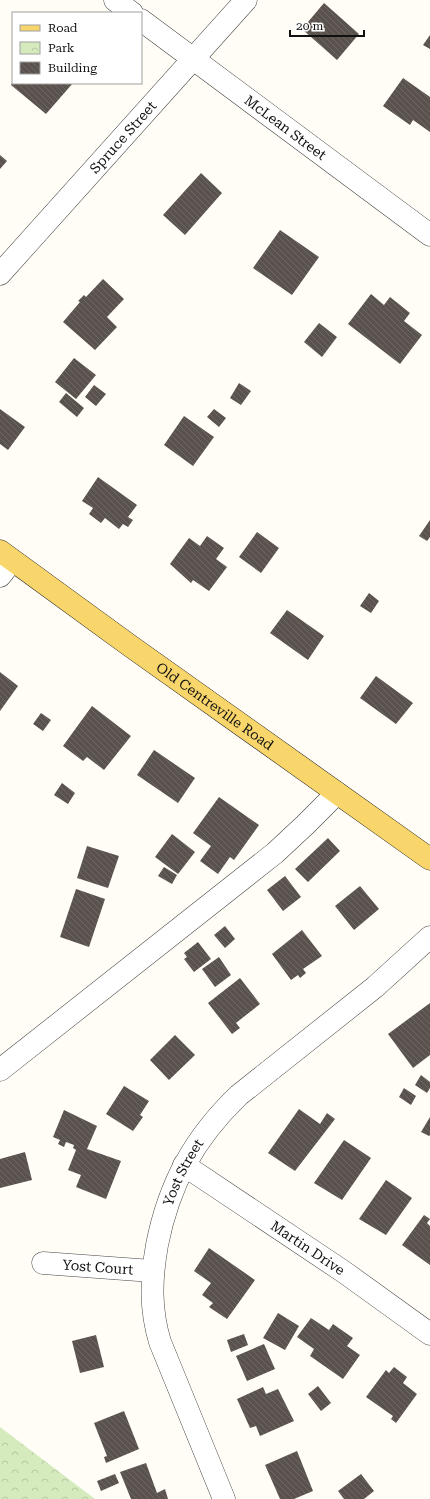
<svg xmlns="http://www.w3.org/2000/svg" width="430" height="1499" font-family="'Roboto Serif',serif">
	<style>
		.park { fill: url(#park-crowns) }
		.building { fill: url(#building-back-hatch) }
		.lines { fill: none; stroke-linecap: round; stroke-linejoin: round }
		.minor-casing { stroke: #444; stroke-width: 23 }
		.major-casing { stroke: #222; stroke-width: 23 }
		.minor { stroke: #fff; stroke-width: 22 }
		.major { stroke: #f9d66b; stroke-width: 22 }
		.labels { text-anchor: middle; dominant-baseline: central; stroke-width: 4; stroke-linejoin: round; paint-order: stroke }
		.street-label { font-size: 14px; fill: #111; stroke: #fff }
	</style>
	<defs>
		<pattern id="park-crowns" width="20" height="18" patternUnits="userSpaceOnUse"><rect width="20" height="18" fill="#d5ebbd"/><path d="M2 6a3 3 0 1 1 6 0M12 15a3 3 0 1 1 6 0" fill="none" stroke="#b6c8a1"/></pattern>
		<pattern id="building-back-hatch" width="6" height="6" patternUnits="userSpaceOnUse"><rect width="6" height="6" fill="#5a524d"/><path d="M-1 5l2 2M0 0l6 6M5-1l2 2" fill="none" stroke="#6d6662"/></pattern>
	</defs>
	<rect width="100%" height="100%" fill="#fffdf5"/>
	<path class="park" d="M0 1427 95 1499H0Z"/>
	<path class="building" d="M324 3 359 34 337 60 302 29Z
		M430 35V49L423 45Z
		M403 78 430 97V132L413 120 410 125 383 106Z
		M12 83H73L46 114 11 85Z
		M0 155 7 161 0 169Z
		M201 173 222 193 185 235 163 215Z
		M280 230 319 257 292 295 253 268Z
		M103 279 124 299 107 317 117 327 95 350 63 322 80 302 78 301 84 295 86 297Z
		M371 294 384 305 390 297 410 313 404 321 422 335 400 364 348 324Z
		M319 323 337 337 322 357 304 342Z
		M74 358 96 375 76 399 55 382Z
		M239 383 251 391 241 405 230 398Z
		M94 385 106 394 96 406 85 397Z
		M66 393 84 408 77 417 59 402Z
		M0 409 25 427 8 450 0 444Z
		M214 409 226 418 219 427 207 417Z
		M184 416 214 437 193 466 164 445Z
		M98 477 137 505 128 517 133 520 128 527 123 524 119 529 105 518 101 523 89 514 93 508 82 501Z
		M430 520V537L427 541 419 536Z
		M257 532 279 548 261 573 239 557Z
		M207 536 224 548 216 559 227 567 209 591 193 580 191 583 170 564 189 538 200 546Z
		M369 593 379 601 371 613 360 606Z
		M287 610 324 636 308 660 270 633Z
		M0 672 18 686 0 711Z
		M376 676 413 703 396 724 360 698Z
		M92 706 131 736 104 770 87 757 83 761 63 746Z
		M41 713 51 720 43 731 33 724Z
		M154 750 195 778 178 803 137 775Z
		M62 783 75 793 68 804 54 795Z
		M219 797 259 825 234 860 230 857 218 874 200 861 211 846 193 833Z
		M172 834 195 852 178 874 155 857Z
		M328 838 340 851 308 882 295 869Z
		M87 846 119 856 108 888 77 878Z
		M164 867 177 875 172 884 158 876Z
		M285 876 301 897 283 911 267 890Z
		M360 886 379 909 354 930 335 906Z
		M76 889 105 899 89 947 60 937Z
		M225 926 235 939 225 948 214 935Z
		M302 930 322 956 303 969 306 973 300 978 298 975 291 980 272 954Z
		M198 942 211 959 194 972 184 959 187 957 184 953Z
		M219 957 231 975 215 987 202 969Z
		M240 978 260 1004 236 1023 240 1028 232 1034 208 1003Z
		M430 1003V1055L413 1068 388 1034Z
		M175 1035 195 1055 169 1080 150 1060Z
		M421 1075 430 1082V1088L427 1093 415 1085Z
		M124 1086 149 1101 140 1115 143 1117 133 1131 106 1114Z
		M404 1088 416 1096 411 1105 399 1097Z
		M299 1109 320 1124 327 1113 335 1119 295 1171 268 1153Z
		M64 1110 97 1126 87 1149 121 1161 106 1199 76 1187 81 1175 68 1170 76 1150 73 1148 74 1145 66 1142 64 1147 58 1144 60 1140 53 1137Z
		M430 1117V1135L429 1136 421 1132Z
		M344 1140 371 1158 342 1200 314 1183Z
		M25 1152 32 1180 0 1188V1159Z
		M386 1180 412 1198 386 1235 359 1219Z
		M424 1215 430 1219 427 1223 430 1226V1265L402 1245Z
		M209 1248 255 1280 227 1319 209 1307 213 1303 202 1295 211 1283 194 1271Z
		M278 1313 299 1326 285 1350 263 1338Z
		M311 1318 329 1330 333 1324 353 1338 347 1346 360 1355 343 1379 310 1356 314 1349 297 1337Z
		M244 1334 248 1345 231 1352 227 1340Z
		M96 1335 104 1367 80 1373 72 1341Z
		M264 1344 275 1369 247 1381 236 1356Z
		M394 1367 407 1377 403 1383 417 1394 396 1423 391 1419 393 1416 366 1397 386 1370 389 1373Z
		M318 1386 331 1403 321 1411 308 1394Z
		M263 1387 266 1394 278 1389 294 1421 260 1436 256 1426 250 1428 237 1399Z
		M124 1411 139 1449 106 1463 104 1457 107 1456 94 1423Z
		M297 1451 313 1491 294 1499H280L265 1465Z
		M146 1463 157 1493 165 1489 168 1499H131L120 1472Z
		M115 1474 119 1483 101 1491 97 1481Z
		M361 1474 374 1491 364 1499H344L338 1491Z"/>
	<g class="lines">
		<defs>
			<g id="minor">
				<path d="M115 0 132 13"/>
				<path id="s1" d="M141 20 430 235"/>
				<path id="s2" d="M0 274 246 0"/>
				<path d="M0 576 12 561"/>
				<path d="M0 1070 275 853 305 825 337 793"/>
				<path id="s3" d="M184 1165 344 1272 430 1334"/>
				<path id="s4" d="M43 1263 152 1271"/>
				<path id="s5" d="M224 1499 160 1342C150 1309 151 1279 157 1245 169 1184 194 1138 239 1095L375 987 430 937"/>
			</g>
			<g id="major">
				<path id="s6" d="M0 551 129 645 430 859"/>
			</g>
		</defs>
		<use href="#minor" class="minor-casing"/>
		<use href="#major" class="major-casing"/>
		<use href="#minor" class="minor"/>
		<use href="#major" class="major"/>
	</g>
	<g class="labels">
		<g class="street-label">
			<text stroke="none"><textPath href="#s1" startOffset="180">McLean Street</textPath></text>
			<text stroke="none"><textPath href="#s2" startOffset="184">Spruce Street</textPath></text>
			<text stroke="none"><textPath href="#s6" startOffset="265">Old Centreville Road</textPath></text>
			<text stroke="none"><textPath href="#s5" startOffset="345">Yost Street</textPath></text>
			<text stroke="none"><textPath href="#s3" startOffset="149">Martin Drive</textPath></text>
			<text stroke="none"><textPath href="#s4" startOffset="55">Yost Court</textPath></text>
		</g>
	</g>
	<rect x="12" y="12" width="130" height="72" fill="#ffffff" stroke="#a0a0a0"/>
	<rect x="20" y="25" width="20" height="6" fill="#f9d66b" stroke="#a0a0a0"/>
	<text x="48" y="32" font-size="12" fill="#111111">Road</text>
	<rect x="20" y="42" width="20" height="12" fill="url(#park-crowns)" stroke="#a0a0a0"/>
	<text x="48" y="52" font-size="12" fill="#111111">Park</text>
	<rect x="20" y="62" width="20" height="12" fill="url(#building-back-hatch)" stroke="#a0a0a0"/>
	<text x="48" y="72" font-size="12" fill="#111111">Building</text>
	<path d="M290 30v6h74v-6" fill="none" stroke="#111111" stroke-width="2"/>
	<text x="296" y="30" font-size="12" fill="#111111" stroke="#ffffff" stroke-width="3" paint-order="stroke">20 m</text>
</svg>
